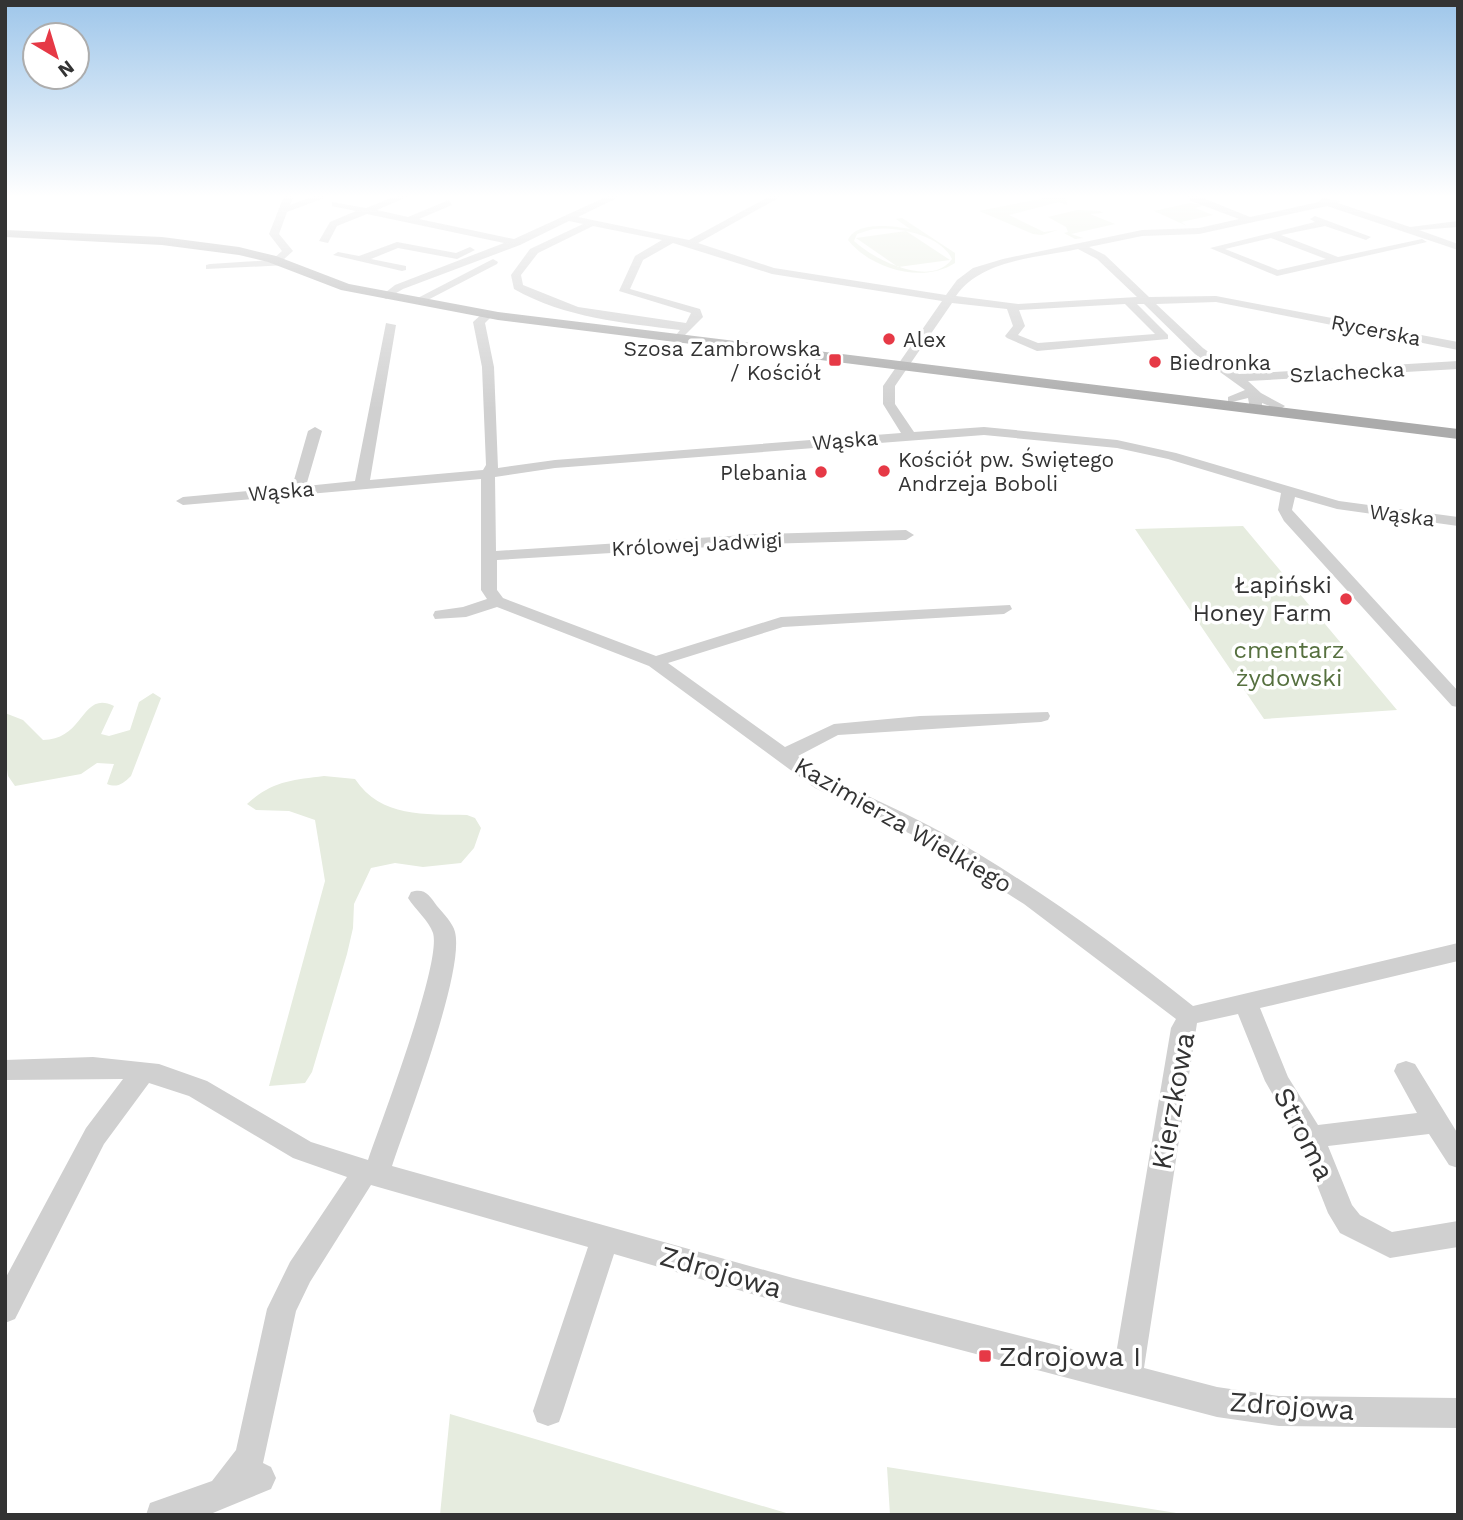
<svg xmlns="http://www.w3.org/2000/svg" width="1463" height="1520" font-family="'Work Sans',sans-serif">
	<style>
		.green { fill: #e6ecdf; fill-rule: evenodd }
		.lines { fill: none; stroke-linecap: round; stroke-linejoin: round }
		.minor { fill: #d0d0d0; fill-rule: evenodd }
		.major { fill: #ababab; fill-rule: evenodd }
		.poi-dot { fill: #e63946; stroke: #fff; stroke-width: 2.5 }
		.labels { text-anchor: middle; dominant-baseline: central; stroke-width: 7; stroke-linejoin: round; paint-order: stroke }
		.far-street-label { font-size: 21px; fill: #333; stroke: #fff }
		.far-poi-label { font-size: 21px; fill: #333; stroke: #fff; text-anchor: start }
		.poi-label { font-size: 24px; fill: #333; stroke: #fff; text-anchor: end }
		.park-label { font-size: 24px; fill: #56703f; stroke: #fff }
		.street-label { font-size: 24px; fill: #333; stroke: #fff }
		.near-street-label { font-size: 28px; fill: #333; stroke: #fff }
		.near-poi-label { font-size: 28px; fill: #333; stroke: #fff; text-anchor: start }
	</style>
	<rect width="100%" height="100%" fill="#fff"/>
	<path class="green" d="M1054 196H1066L1067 205 1059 202 1009 215 1044 232 1058 230 1042 235 1033 234 979 211Z
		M1190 203 1205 205 1195 208 1213 215 1181 222 1187 226 1154 211Z
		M1077 210 1100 211 1103 213 1090 214 1115 224 1071 234 1083 238 1075 239 1064 233 1068 232 1066 227 1048 217Z
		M902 218 955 253V263C923 284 871 269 848 240 856 221 893 226 910 229L896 219ZM873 229C897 226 941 235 952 259 931 289 873 259 854 241L857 234Z
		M906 231 950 260 898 267 856 238Z
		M1243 526 1397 710 1264 719 1135 529Z
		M153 693 161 698 131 776C123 784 117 788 107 784L114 764 97 763 81 774 15 786 8 776 6 762 5 713 23 720 43 740C85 740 81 690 114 706L101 734 109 736 130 730 139 702Z
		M324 776 355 779C381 818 425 814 467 815L475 818 481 828 474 848 461 863 423 867 395 863 371 868 354 904 353 928 347 954 312 1072 305 1083 269 1086 325 881 315 820 289 811 256 810 247 804C272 781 292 780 324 776Z
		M450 1414 793 1515H440Z
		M887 1467 1189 1515H890Z"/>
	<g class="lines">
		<path class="minor" d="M284 196H294L290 205 315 196H329L287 212 279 234 293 251 283 260 288 263 287 265 206 269V265L210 264 272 260 282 251 269 234Z
			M396 196H409L377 210 408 217 449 200 452 205 419 219 514 239 608 196H621L578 217 689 240 770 196H782L698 243 774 268 946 295 957 280 973 268 1003 259 1142 230 1199 228 1239 219 1191 201 1188 196H1198L1250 217 1319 202 1323 198 1340 201 1338 203 1410 227 1458 221V227L1419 230 1458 244V250L1327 206 1199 234 1142 236 1089 247 1105 255 1149 297 1216 296 1458 342V350L1216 302 1156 304 1203 348 1239 374 1458 361V369L1248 381 1261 393 1285 406 1279 410 1262 403V409L1256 413 1250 409 1248 398 1228 403V397L1245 390 1195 354 1144 304H1137L1168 335V339L1037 351 1007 338 1005 336 1013 326 1007 309 952 303 895 386V404L914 432 984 427 1117 440 1176 453 1339 501 1458 517V526L1337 509 1295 497 1292 510 1458 691V707L1452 706 1284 521 1278 510 1281 493 1168 459 1117 448 984 435 555 468 495 477 496 551 760 534 906 530 914 535 906 540 760 544 497 560V590L503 598 656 656 781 617 1010 605 1012 609 1004 614 783 627 668 663 785 747 834 724 920 716 1048 712 1050 716 1048 720 1041 722 838 735 798 756C845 790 898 807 948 836 1034 885 1115 944 1193 1006L1458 943V961L1260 1008 1288 1077 1318 1125 1417 1113 1394 1071 1397 1064 1406 1061 1415 1064 1458 1134V1168L1449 1165 1429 1134 1328 1146 1352 1205 1360 1215 1392 1232 1458 1221V1247L1390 1258 1340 1233 1328 1213 1300 1142 1265 1081 1238 1014 1197 1023 1144 1368 1217 1387 1279 1396 1458 1398V1428L1279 1426 1217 1417 793 1306 614 1254 563 1411 559 1422 548 1426 537 1422 533 1411 588 1247 371 1185 310 1282 296 1311 263 1463 271 1467 276 1478 271 1489 208 1515H146L150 1503 212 1481 236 1450 267 1309 290 1262 347 1177 293 1158 189 1096 149 1083 104 1144 15 1319 5 1323V1279L86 1128 123 1079 5 1080V1060L93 1057 159 1064 207 1081 311 1142 368 1160C381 1122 442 963 433 933 429 921 415 909 408 898L411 892C425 888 429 895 437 906 443 913 453 923 455 932 465 971 407 1121 392 1166L793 1278 1115 1360 1171 1028 1176 1019 1024 904 925 841 815 788 649 666 497 607 466 617 435 619 433 615 435 611 463 607 487 599 481 590V479L183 505 176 501 183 497 292 487 308 431 315 427 322 431 306 486 355 481 386 323 396 325 370 480 483 470 486 465 482 367 473 322 483 313 493 315 485 323 494 367 498 468 555 460 901 433 883 404V386L942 301 772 274 673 243 643 260 630 289 700 309 703 317 682 338 676 335 680 330C624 323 565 318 514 289L511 275 530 249 583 224 569 221 520 245 403 289 386 299 381 296 395 285 504 243 367 214 337 226 328 243 319 241 330 222 356 211 332 206V202L366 208ZM593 226 662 240 635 256 619 291 691 313 686 323 578 307 523 285 521 275 538 253ZM1078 249 1097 259 1137 297 1018 304 956 296C982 259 1037 258 1078 249ZM1125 304 1155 334 1038 343 1018 335 1025 326 1019 310Z
			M1315 216 1371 237 1366 240 1325 226 1281 235 1338 257 1422 239 1427 242 1277 276 1210 248 1315 222 1310 219ZM1271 238 1326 259 1278 270 1225 249Z
			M397 242 456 253 470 247 475 250 457 259 398 248 371 259 406 266V270L402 271 333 255 338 252 359 256Z
			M493 259 498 262 497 264 420 304 410 302Z"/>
		<path class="major" d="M5 230 162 237 239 247 276 256 349 284 498 312 1458 429V439L498 320 341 290 268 262 239 255 162 245 5 237Z"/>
	</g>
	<linearGradient id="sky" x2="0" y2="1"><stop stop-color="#9ec6ea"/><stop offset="0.48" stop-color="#fff"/><stop offset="1" stop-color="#fff" stop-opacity="0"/></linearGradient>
	<rect width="1463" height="409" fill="url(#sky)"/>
	<g class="poi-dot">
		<circle cx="889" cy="339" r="7"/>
		<rect x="828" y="353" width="14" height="14" rx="3.5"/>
		<circle cx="1155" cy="362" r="7"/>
		<circle cx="884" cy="471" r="7"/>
		<circle cx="821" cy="472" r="7"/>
		<circle cx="1346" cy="599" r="7"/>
		<rect x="978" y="1349" width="14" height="14" rx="3.5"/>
	</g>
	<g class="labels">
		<g class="far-street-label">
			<text transform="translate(1376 330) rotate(11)">Rycerska</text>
			<text transform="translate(1347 372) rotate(-3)">Szlachecka</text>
			<text transform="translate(845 440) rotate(-5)">Wąska</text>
			<text transform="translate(281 491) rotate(-5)">Wąska</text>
			<text transform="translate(1402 515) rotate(7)">Wąska</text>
			<text transform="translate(697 544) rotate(-3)">Królowej Jadwigi</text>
		</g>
		<g class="far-poi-label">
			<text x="903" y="339">Alex</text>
			<text x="821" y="348" text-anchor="end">Szosa Zambrowska<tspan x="821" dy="24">/ Kościół</tspan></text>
			<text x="1169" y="362">Biedronka</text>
			<text x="898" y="459">Kościół pw. Świętego<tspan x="898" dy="24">Andrzeja Boboli</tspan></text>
			<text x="807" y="472" text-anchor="end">Plebania</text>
		</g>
		<g class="poi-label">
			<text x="1332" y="585">Łapiński<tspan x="1332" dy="28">Honey Farm</tspan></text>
		</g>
		<g class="park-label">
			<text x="1289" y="650">cmentarz<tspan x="1289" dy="28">żydowski</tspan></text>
		</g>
		<g class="street-label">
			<text transform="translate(903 825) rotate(30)">Kazimierza Wielkiego</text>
		</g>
		<g class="near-street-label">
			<text transform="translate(1173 1101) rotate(-80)">Kierzkowa</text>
			<text transform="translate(1304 1134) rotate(63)">Stroma</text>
			<text transform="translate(721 1272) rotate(16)">Zdrojowa</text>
			<text transform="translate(1292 1406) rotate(4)">Zdrojowa</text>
		</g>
		<g class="near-poi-label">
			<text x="999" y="1356">Zdrojowa I</text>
		</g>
	</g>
	<rect width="1463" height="1520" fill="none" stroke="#333333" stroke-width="14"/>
	<g transform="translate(56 56) rotate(142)"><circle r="33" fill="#ffffff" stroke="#adadad" stroke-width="2"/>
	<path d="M0-5L12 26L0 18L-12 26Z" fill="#e63946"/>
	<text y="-10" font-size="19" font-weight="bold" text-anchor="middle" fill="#333333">N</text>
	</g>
</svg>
